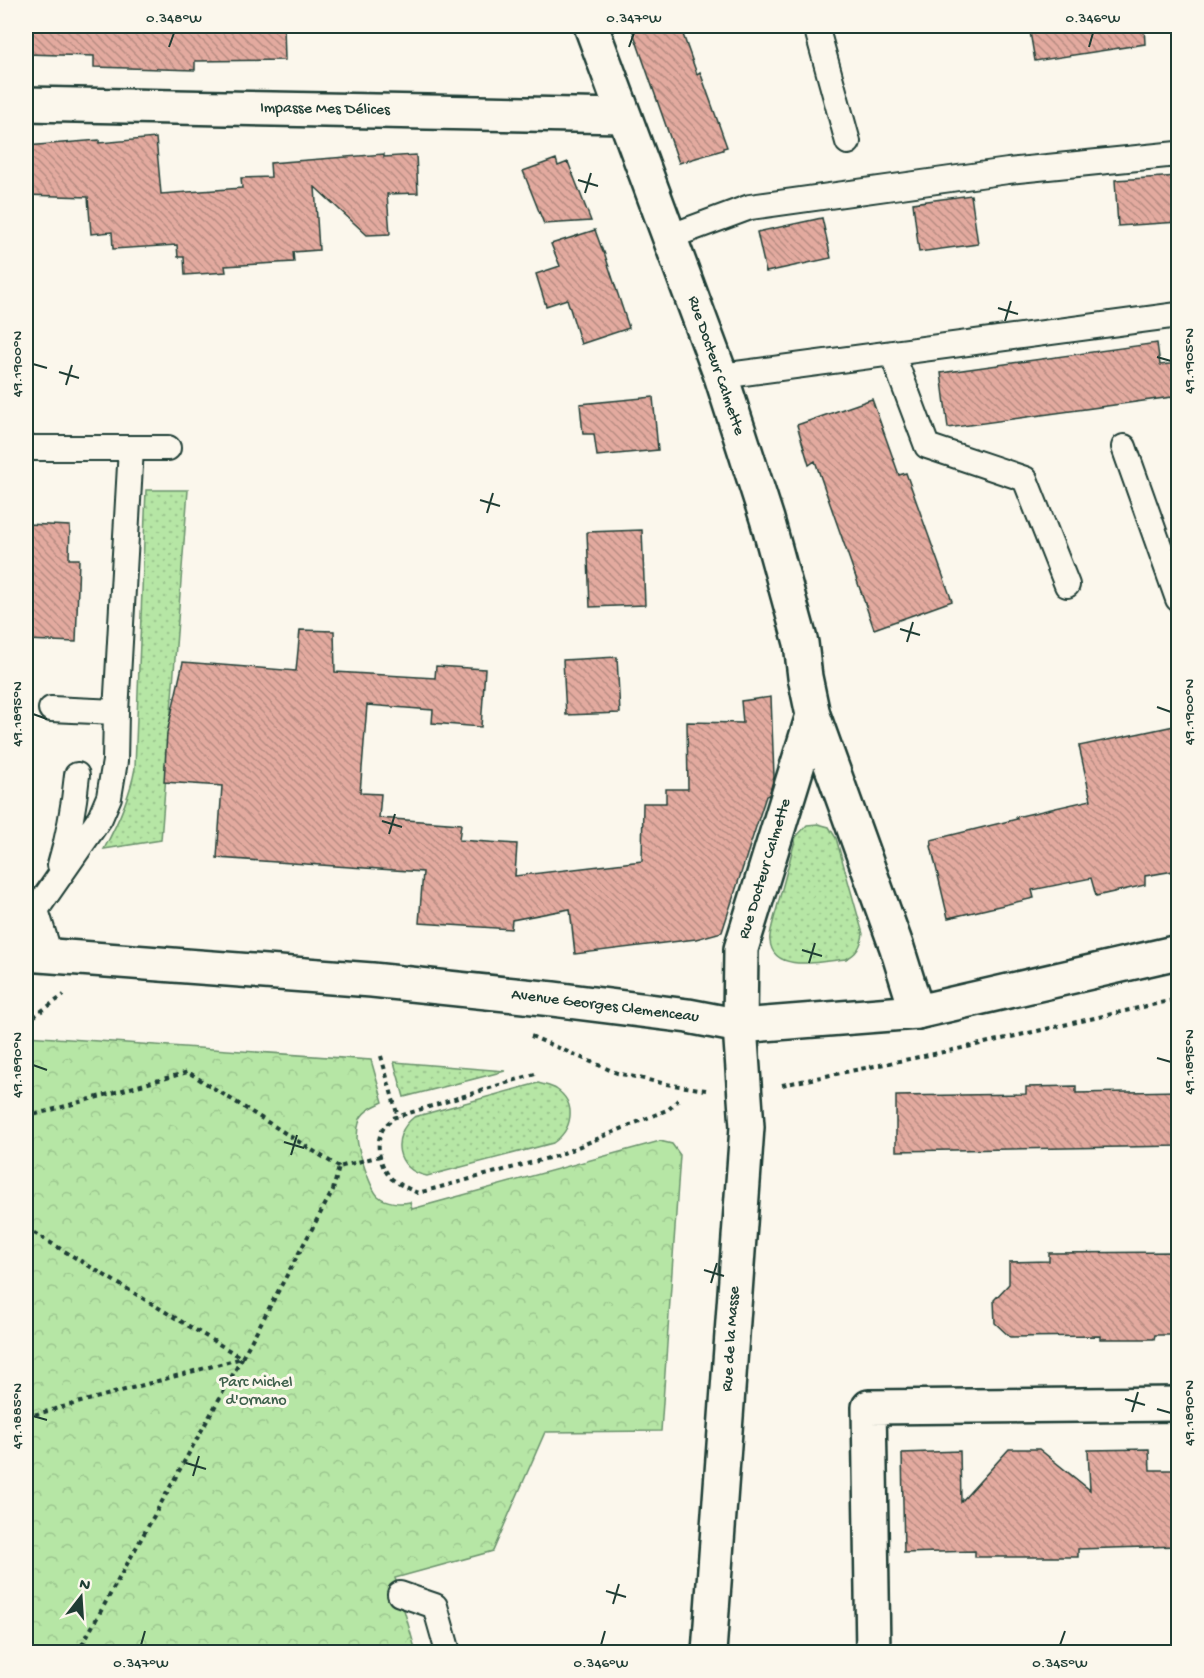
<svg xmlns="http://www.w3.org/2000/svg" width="1204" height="1678" font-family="'Gochi Hand',sans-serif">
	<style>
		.grass { fill: url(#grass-dots); stroke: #6a926c; stroke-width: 1.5 }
		.forest { fill: url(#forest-crowns); stroke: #6a926c; stroke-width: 1.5 }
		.building { fill: url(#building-back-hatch); stroke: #1f3d34; stroke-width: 1.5 }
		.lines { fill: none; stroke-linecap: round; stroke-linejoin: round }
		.service-casing { stroke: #1f3d34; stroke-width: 28 }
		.minor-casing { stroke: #1f3d34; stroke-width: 38 }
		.tertiary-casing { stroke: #1f3d34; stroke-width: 38 }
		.secondary-casing { stroke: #1f3d34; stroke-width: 38 }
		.path { stroke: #1f3d34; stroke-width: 4; stroke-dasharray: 4.5 4.5; stroke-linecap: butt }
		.service { stroke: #fbf7ec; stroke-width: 24 }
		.minor { stroke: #fbf7ec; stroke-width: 33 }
		.tertiary { stroke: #fbf7ec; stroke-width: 33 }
		.secondary { stroke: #fbf7ec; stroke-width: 33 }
		.ticks { fill: none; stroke: #1f3d34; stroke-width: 2 }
		.labels { text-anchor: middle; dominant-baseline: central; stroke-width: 6; stroke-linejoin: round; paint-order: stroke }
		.street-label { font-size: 16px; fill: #1f3d34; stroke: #fbf7ec }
		.park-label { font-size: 16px; fill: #3d5f4b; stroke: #fbf7ec }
		.neatline { fill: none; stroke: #1f3d34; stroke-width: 2 }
		.ticks-label { font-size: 15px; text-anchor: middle; fill: #1f3d34 }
	</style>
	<defs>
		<pattern id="grass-dots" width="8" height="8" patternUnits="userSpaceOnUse" patternTransform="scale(1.5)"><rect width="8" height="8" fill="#b6e6a5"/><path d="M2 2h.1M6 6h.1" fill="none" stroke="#9cc68f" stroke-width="1.8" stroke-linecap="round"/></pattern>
		<pattern id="forest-crowns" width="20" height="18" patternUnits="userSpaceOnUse" patternTransform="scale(1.5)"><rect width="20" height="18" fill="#b6e6a5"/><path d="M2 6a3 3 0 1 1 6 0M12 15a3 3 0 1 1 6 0" fill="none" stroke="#9cc68f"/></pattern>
		<pattern id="building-back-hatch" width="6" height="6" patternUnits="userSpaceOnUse" patternTransform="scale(1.5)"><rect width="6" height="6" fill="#e3aa9f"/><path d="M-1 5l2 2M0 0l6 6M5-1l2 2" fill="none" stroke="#b78c82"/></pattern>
	</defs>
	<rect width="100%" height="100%" fill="#fbf7ec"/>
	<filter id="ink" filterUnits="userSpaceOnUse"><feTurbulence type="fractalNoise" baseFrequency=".0167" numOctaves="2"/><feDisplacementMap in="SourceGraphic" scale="12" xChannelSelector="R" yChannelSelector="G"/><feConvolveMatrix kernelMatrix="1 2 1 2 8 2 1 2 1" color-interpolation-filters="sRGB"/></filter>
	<g filter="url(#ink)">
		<path class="grass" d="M146 490H188L161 840 104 849C118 823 130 797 135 768Z
			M818 824 829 827 836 838 863 934C861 946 857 954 846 959 823 961 773 974 770 941 769 936 771 931 772 926L796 837 807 825Z
			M394 1062 505 1071 404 1097Z
			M538 1083C544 1085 551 1086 556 1089 578 1104 572 1130 553 1143L427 1176C395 1170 390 1136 414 1117Z"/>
		<path class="forest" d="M26 1036 371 1060 383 1102C374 1106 365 1110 360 1119 358 1125 357 1132 357 1138 358 1150 370 1188 378 1196 386 1203 400 1204 410 1202L412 1209 660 1141 672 1144 680 1155 661 1431 545 1432 493 1551 395 1578 416 1652H26Z"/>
		<path class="building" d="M26 26H284L285 60 195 61V70L94 67V56L26 54Z
			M631 26H680L697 74 700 72 727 147 723 148V150L679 163Z
			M1029 26H1144L1145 44 1035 61Z
			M156 138 161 194 242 188 241 178 271 177 270 163 384 154V157L416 155 418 193 387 194 390 234 367 235 315 187 319 250 293 252 294 262 225 266 226 272 185 275 184 257H178L177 245 113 249 112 232 91 234 88 197 26 195V146L99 140V143Z
			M556 159 558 166 568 162 591 221 544 224 523 171Z
			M1179 176V222L1118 226 1115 180Z
			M971 195 978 244 919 252 913 203Z
			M822 218 831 258 766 272 757 232Z
			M595 230 603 252H604L629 328 581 344 567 299 546 306 536 274 560 266 551 244Z
			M1157 343 1160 365 1179 363V396L948 428 941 373Z
			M653 397 658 450 597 456 594 434H583L580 404Z
			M872 399 899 475 906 473 952 601 874 629 815 461 809 465 797 425Z
			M26 524 70 526 69 559H79L76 642 26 640Z
			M642 530 645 605 590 607 587 532Z
			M300 630 334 631 335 672 435 678 436 666 485 669 481 727 432 723 433 710 367 705 360 793 381 794 379 818 461 824 459 840 517 844 515 876 642 861 643 803H666V789H688L687 722 743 723 741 701 771 697 774 777 769 795 766 796 722 932 696 939 575 954 570 909 512 920 511 929 419 923 423 872 217 858 222 786 164 782 167 733 183 662 296 671Z
			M617 657 620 713 566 715 563 660Z
			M1179 725V870L1145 876V885L1096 896 1091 878 1032 890 1034 898 948 918 931 846 932 845 931 840 1017 819 1016 817 1091 800 1079 746Z
			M1076 1086V1093L1179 1091V1146L896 1151V1096L1026 1094V1087Z
			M1179 1252V1335H1155L1154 1339H1100V1336L1010 1337 995 1323 994 1300 1009 1284V1262L1049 1261V1253Z
			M1009 1449H1039L1090 1490 1088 1450 1149 1449 1150 1470H1179V1546L1078 1549V1557H975V1551L904 1553 902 1453 960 1451 961 1502Z"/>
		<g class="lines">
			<defs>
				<path id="service" d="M816 26 848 142
					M669 237 750 207 1008 171 1177 154
					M892 353 927 446 1025 479 1067 585
					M721 376 1178 315
					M1124 447 1178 599
					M26 448H168
					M51 709 116 712 131 448
					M60 865C69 835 74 806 77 775
					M27 900 36 910 50 955
					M36 910 100 818 109 797 115 761 116 712
					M400 1594 435 1606 448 1652"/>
				<path id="minor" d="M26 104 623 116
					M709 1652 747 1127 740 1026
					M873 1652 869 1407 1178 1404"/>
				<path id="tertiary" d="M591 26 721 376 767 519 801 643 805 677 813 715 897 948 917 1012
					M740 1026 741 949 813 715"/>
				<path id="secondary" d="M26 954 372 980 553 999 688 1016 740 1026 917 1012 1178 952"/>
			</defs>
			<use href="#service" class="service-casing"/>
			<use href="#minor" class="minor-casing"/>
			<use href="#tertiary" class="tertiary-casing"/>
			<use href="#secondary" class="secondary-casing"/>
			<path class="path" d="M26 1022 64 995
				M531 1036 617 1073 666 1084 706 1090
				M381 1056 398 1117
				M535 1074 393 1118C390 1122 385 1125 383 1129 374 1143 380 1168 392 1179 400 1185 409 1189 418 1193L556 1156 669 1109 678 1100
				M782 1085 958 1049 1178 999
				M26 1117 188 1072 339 1167
				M26 1228 242 1358 78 1652
				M26 1417 242 1358 333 1190 339 1167 380 1156"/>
			<use href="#service" class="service"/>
			<use href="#minor" class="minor"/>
			<use href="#tertiary" class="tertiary"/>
			<use href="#secondary" class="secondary"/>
		</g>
	</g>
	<path class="ticks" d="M169 47 174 33M629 47 634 33M1089 47 1093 33M578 180 598 186M585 193 591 173M998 308 1018 314M1005 321 1011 301M1157 357 1171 361M33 364 47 368M59 372 79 378M66 385 72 365M480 500 500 506M487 513 493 493M900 629 920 635M907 642 913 622M1157 707 1171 712M33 714 47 719M382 821 402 827M389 834 395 814M802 950 822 956M809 963 815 943M1157 1058 1171 1062M33 1065 47 1070M284 1142 304 1148M291 1155 297 1135M704 1270 724 1276M711 1283 717 1263M1125 1399 1145 1405M1157 1409 1171 1413M1132 1412 1138 1392M33 1416 47 1420M186 1463 206 1469M193 1476 199 1456M606 1591 626 1597M613 1604 619 1584M141 1645 145 1631M601 1645 605 1631M1060 1645 1065 1631"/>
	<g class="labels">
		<g class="street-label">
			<text transform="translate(325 110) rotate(1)">Impasse Mes Délices</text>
			<text transform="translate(715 366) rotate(71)">Rue Docteur Calmette</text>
			<text transform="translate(766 869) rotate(-73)">Rue Docteur Calmette</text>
			<text transform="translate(605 1007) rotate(7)">Avenue Georges Clemenceau</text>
			<text transform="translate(732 1339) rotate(-86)">Rue de la Masse</text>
		</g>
		<g class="park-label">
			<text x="256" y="1383">Parc Michel<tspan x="256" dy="18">d'Ornano</tspan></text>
		</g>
	</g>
	<rect width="1204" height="1678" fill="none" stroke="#fbf7ec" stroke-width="66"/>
	<g transform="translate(81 1597) rotate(17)" stroke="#fbf7ec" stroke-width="4.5" paint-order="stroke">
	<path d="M0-4.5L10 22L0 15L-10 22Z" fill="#1f3d34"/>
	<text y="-9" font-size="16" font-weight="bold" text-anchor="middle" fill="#1f3d34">N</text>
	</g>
	<rect x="33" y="33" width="1138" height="1612" class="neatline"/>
	<g class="ticks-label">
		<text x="174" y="22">0.348°W</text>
		<text x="634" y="22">0.347°W</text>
		<text x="1093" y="22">0.346°W</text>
		<text transform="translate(1188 361) rotate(-90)" y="5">49.1905°N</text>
		<text transform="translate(16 364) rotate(-90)" y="5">49.1900°N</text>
		<text transform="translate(1188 712) rotate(-90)" y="5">49.1900°N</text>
		<text transform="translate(16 714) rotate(-90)" y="5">49.1895°N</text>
		<text transform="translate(1188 1062) rotate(-90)" y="5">49.1895°N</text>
		<text transform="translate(16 1065) rotate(-90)" y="5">49.1890°N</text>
		<text transform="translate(1188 1413) rotate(-90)" y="5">49.1890°N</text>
		<text transform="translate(16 1416) rotate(-90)" y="5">49.1885°N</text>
		<text x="141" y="1667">0.347°W</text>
		<text x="601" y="1667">0.346°W</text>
		<text x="1060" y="1667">0.345°W</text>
	</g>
</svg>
